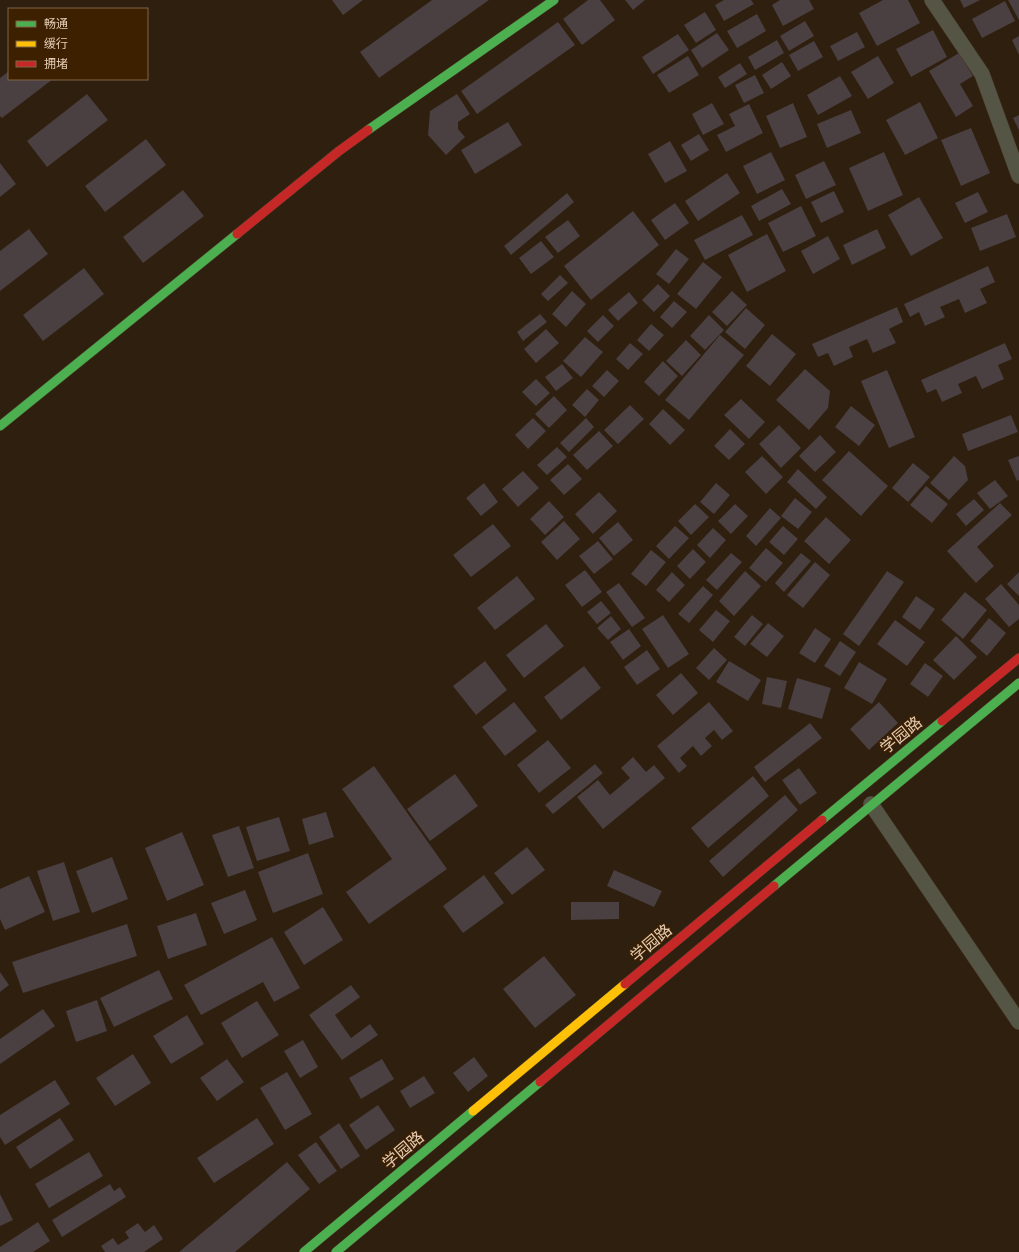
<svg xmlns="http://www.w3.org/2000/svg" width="1019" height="1252" font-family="Jost,'Noto Sans SC',sans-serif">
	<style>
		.building { fill: #4a3f41 }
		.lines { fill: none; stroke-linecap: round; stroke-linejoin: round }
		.street-casing { stroke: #493b2b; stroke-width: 16 }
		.fast-casing { stroke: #493b2b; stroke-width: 10 }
		.slow-casing { stroke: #493b2b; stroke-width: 10 }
		.jam-casing { stroke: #493b2b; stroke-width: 10 }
		.street { stroke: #555545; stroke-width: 15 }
		.fast { stroke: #4caf50; stroke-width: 9 }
		.slow { stroke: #ffc107; stroke-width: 9 }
		.jam { stroke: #c62828; stroke-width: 9 }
		.labels { text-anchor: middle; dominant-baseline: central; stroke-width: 3; stroke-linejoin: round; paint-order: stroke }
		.street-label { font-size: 16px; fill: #e4cdb6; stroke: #3d2000 }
	</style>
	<rect width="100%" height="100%" fill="#2f1f0e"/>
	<path class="building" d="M332 0H363L343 15Z
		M432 0H489L379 78 360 52Z
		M588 0H600L615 20 582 45 563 19Z
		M625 0H645L633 10Z
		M724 0H751L754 4 724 21 715 5Z
		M780 0H809L814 9 783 26 772 5Z
		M883 0H908L920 23 877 46 859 13Z
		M960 0H980L964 8Z
		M1008 0H1019V20Z
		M1005 1 1015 21 982 38 972 19Z
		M705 12 716 30 696 43 684 25Z
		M757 14 766 31 737 48 727 31Z
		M805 21 814 36 789 51 780 36Z
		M558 22 575 45 477 114 461 91Z
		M933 30 947 57 911 77 896 49Z
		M857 32 865 47 838 61 830 46Z
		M717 33 729 50 702 68 691 50Z
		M678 34 689 50 653 74 642 57Z
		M1019 36V55L1012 40Z
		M777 40 784 53 755 70 748 57Z
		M814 41 823 57 798 71 789 55Z
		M959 53 973 76 960 84 973 106 956 117 929 71Z
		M688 56 699 75 669 93 657 75Z
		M878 56 894 83 868 99 851 72Z
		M782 62 791 76 771 89 762 75Z
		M740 63 747 74 725 88 718 77Z
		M9 71V79H53L2 118 0 116V78Z
		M755 75 764 93 744 103 735 85Z
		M840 76 852 96 818 115 807 95Z
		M87 94 108 120 47 167 27 141Z
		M457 94 470 114 458 122V129L465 137 446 155 428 135 430 111Z
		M920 102 938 138 905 155 886 120Z
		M712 103 724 124 703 135 692 114Z
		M793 103 807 137 780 148 766 116Z
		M749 104 763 133 726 152 717 135 735 126 729 114Z
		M851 110 861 133 827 148 817 124Z
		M1019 115V130L1013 118Z
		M508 122 522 145 475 174 461 150Z
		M971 128 990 173 961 186 941 140Z
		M699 134 709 150 691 161 681 145Z
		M146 139 166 165 105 212 85 186Z
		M670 141 687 171 665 183 648 154Z
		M771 152 785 180 757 194 743 166Z
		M884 152 903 195 868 211 849 168Z
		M824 161 836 185 806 199 795 175Z
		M0 163 16 184 0 197Z
		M727 173 740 193 698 221 685 201Z
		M782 189 791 204 759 221 751 206Z
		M183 190 204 216 143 263 123 237Z
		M834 191 844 212 821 223 811 202Z
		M978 192 988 212 965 223 955 203Z
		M567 193 574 202 511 255 504 246Z
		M919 197 943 238 911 256 888 215Z
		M675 203 689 223 665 240 651 220Z
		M801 206 816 236 783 252 768 223Z
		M633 211 659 245 591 300 564 266Z
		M1007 214 1016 237 980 251 971 228Z
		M742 215 753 235 705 260 694 240Z
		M568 220 580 236 558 253 545 237Z
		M29 229 48 254 0 291V251Z
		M877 229 886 248 852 265 843 245Z
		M767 234 786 271 747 292 728 255Z
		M828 236 840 259 813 274 801 251Z
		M541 241 554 257 531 274 519 258Z
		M676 249 689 259 669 284 656 274Z
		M703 262 722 277 696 309 677 294Z
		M988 266 995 282 980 289 987 303 965 313 959 299 940 307 945 317 925 326 919 312 910 317 904 304Z
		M84 268 104 294 43 341 23 315Z
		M560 275 568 283 548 301 541 294Z
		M658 284 670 296 654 312 642 300Z
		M572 291 586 304 566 327 552 314Z
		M732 291 747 305 727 326 712 312Z
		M629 292 638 303 618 321 608 310Z
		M674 301 687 312 672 328 660 317Z
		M897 307 903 322 889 329 896 343 873 353 867 339 849 347 853 357 834 366 828 353 818 357 812 344Z
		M746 308 765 325 745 349 725 332Z
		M540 314 547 322 523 341 517 332Z
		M603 315 614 326 598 342 587 331Z
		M709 315 724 330 705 350 690 336Z
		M651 324 664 335 649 351 637 340Z
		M546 329 559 343 536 363 524 349Z
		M772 334 796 354 770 386 746 366Z
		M720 335 744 355 689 420 665 400Z
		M585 337 603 352 581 377 563 361Z
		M686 340 701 355 682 376 666 361Z
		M630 343 643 354 628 370 616 359Z
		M1005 343 1012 359 998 365 1004 379 982 389 976 376 958 384 962 393 942 402 936 389 927 393 921 380Z
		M663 361 678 376 659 396 644 382Z
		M562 364 573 378 556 391 545 377Z
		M805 369 830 391 828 408 809 430 776 400Z
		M607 370 619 381 604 397 592 386Z
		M887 370 915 437 889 448 861 381Z
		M536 379 550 393 536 406 522 392Z
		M587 389 599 400 585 417 572 405Z
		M554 396 567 410 549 428 535 414Z
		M741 399 765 422 749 439 724 415Z
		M630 405 644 419 618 444 604 430Z
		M851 406 875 425 859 446 835 427Z
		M663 409 685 430 670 445 649 424Z
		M1011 415 1018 432 968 451 962 434Z
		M533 418 546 431 528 449 515 435Z
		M586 418 594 427 569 452 560 443Z
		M779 425 801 448 781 468 759 444Z
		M730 429 745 444 729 460 714 446Z
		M599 431 613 446 587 470 573 455Z
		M820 435 836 452 815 472 799 456Z
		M557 447 567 457 547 475 537 465Z
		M849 451 888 486 861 516 822 480Z
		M762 456 783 477 766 494 745 472Z
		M954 456 965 466 968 480 949 500 930 483Z
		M1019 456V480L1017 481 1008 460Z
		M913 463 930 477 908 502 892 488Z
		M568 464 582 479 564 495 550 480Z
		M798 469 827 497 816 509 787 482Z
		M523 471 539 488 518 507 502 489Z
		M995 480 1008 496 990 509 977 493Z
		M484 483 498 502 481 516 466 498Z
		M716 483 730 495 714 514 700 502Z
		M926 486 948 504 932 523 910 505Z
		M599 492 617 511 593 534 575 514Z
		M795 498 812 512 798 529 781 516Z
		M974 499 984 510 966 526 956 514Z
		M549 501 564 517 545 535 530 519Z
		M1000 503 1012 515 977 547 994 566 976 583 947 551Z
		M695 504 709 517 691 535 678 521Z
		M735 504 748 516 731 534 718 521Z
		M770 508 781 518 756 546 746 536Z
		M826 517 851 540 829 564 804 541Z
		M564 521 580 539 557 560 541 542Z
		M618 522 633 540 614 556 599 538Z
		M493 524 511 546 471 577 453 555Z
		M675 526 689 538 669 559 656 546Z
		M783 526 798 539 784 555 769 542Z
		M713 528 726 540 710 558 697 545Z
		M598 541 613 559 594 574 579 556Z
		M766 548 783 563 766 582 749 568Z
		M693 549 706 562 690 579 677 566Z
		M651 550 666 562 646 586 631 574Z
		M731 553 742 562 717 590 706 580Z
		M801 553 811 561 784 592 775 583Z
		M815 562 830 575 803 608 787 595Z
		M585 570 602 592 582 607 565 585Z
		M745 571 761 586 734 616 719 601Z
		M887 571 904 582 859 646 843 634Z
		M672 572 685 585 669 602 656 590Z
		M1019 572V596L1007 584Z
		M517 576 535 599 495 630 477 608Z
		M619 583 645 618 632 627 606 592Z
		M1001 584 1019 605V619L1009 627 985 599Z
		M703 586 713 595 689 623 678 614Z
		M965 592 987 610 963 639 941 620Z
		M916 596 935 609 920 630 902 617Z
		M601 601 611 613 597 624 587 612Z
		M716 610 730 621 713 642 699 630Z
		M663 615 689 654 668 668 642 629Z
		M752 615 763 624 745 646 734 637Z
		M611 616 621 629 608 640 597 628Z
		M989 618 1006 633 987 656 970 641Z
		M895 620 925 642 907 666 877 644Z
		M768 623 784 636 767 657 750 644Z
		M546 624 564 646 524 678 506 655Z
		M815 628 831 639 815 663 799 653Z
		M629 629 641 646 623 660 610 642Z
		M956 636 977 657 954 680 933 660Z
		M840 641 856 652 840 676 824 666Z
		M714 648 727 660 709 680 696 668Z
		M647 650 660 669 637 685 624 667Z
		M485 661 507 690 476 715 453 686Z
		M729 661 761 680 748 701 716 682Z
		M859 662 887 679 872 704 844 688Z
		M925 663 943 676 928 697 910 684Z
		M584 666 601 688 561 720 544 697Z
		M681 673 698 693 673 715 656 695Z
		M767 677 787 681 781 708 762 704Z
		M797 678 831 688 822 719 788 709Z
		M514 702 537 731 505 756 482 727Z
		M709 702 733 731 722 740 714 730 705 738 712 746 701 756 693 746 680 758 687 766 679 773 657 746Z
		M879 702 898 723 869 750 850 729Z
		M810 723 822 738 765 782 754 767Z
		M548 740 571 768 539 793 517 765Z
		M633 757 646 772 654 765 665 778 603 829 577 797 598 780 610 795 630 778 621 768Z
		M595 764 603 773 553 814 545 805Z
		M374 766 447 869 369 924 346 892 392 859 342 789Z
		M799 768 817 793 800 805 782 780Z
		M455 774 478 806 430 841 407 809Z
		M753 776 769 796 708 848 691 828Z
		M785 795 798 810 723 877 709 861Z
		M326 812 334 837 309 845 302 819Z
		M279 817 290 851 257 861 246 827Z
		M239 826 254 868 228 877 212 835Z
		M182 832 204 885 167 901 145 848Z
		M527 847 545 870 512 895 494 873Z
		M308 853 323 894 273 913 258 872Z
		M112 857 128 899 92 913 76 871Z
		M64 862 80 912 53 921 37 871Z
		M614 870 662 891 654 907 607 886Z
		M484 875 504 903 463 933 443 906Z
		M29 876 45 912 5 930 0 919V889Z
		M245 890 257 920 224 934 211 903Z
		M571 902H619V919L571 920Z
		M323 907 343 940 304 965 284 932Z
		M196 913 207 945 168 959 157 926Z
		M127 924 137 956 23 993 12 962Z
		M272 937 300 988 274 1002 263 982 201 1015 184 985Z
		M544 956 576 995 535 1028 503 989Z
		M159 970 173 999 114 1027 100 998Z
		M0 972 9 985 0 992Z
		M351 985 360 997 335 1015 351 1038 370 1024 378 1035 342 1060 309 1015Z
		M97 1000 107 1031 76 1042 66 1011Z
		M257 1001 279 1035 242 1058 221 1023Z
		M43 1009 55 1026 0 1064V1039Z
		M187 1015 204 1044 171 1064 153 1036Z
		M303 1040 318 1067 300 1078 284 1051Z
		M133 1054 151 1083 115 1106 96 1078Z
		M474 1057 488 1076 468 1092 453 1073Z
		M227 1059 244 1082 217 1101 200 1078Z
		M382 1059 394 1079 361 1099 349 1078Z
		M287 1072 312 1114 285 1130 260 1088Z
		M424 1076 435 1093 410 1108 400 1091Z
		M55 1080 70 1104 5 1145 0 1137V1115Z
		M378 1105 395 1130 366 1150 349 1125Z
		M60 1118 74 1140 30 1169 16 1147Z
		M257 1118 274 1144 214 1183 197 1158Z
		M339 1123 360 1156 341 1169 319 1137Z
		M316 1142 337 1171 319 1184 298 1155Z
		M89 1152 103 1176 49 1208 35 1184Z
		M287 1162 310 1189 235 1252H179Z
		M110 1184 114 1191 120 1187 126 1197 62 1237 52 1220Z
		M0 1194 13 1220 0 1226Z
		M38 1222 50 1241 33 1252H0V1247Z
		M138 1223 145 1232 154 1225 163 1239 144 1252H105L101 1246 113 1238 118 1245 129 1238 125 1232Z"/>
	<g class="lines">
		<defs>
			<path id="street" d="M932 0 982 74 1019 176
				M871 804 1019 1022"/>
			<path id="fast" d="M368 130 554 0
				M0 426 237 234
				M822 820 942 721
				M774 886 1019 683
				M304 1252 473 1111
				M336 1252 540 1082"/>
			<path id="slow" d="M473 1111 625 984"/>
			<path id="jam" d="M237 234 339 151 368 130
				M942 721 1019 658
				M625 984 822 820
				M540 1082 774 886"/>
		</defs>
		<use href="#street" class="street-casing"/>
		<use href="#fast" class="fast-casing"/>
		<use href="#slow" class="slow-casing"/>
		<use href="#jam" class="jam-casing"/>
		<use href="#street" class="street"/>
		<use href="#fast" class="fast"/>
		<use href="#slow" class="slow"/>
		<use href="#jam" class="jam"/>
	</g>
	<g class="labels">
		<g class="street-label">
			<text transform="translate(901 735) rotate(-39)">学园路</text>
			<text transform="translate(651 943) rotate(-40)">学园路</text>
			<text transform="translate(403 1150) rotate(-40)">学园路</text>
		</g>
	</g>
	<rect x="8" y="8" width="140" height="72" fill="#3d2000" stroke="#806549"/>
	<rect x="16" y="21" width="20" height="6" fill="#4caf50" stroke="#806549"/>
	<text x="44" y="28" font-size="12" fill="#e4cdb6">畅通</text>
	<rect x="16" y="41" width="20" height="6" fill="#ffc107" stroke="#806549"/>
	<text x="44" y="48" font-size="12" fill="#e4cdb6">缓行</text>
	<rect x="16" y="61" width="20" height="6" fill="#c62828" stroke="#806549"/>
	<text x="44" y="68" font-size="12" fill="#e4cdb6">拥堵</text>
</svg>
